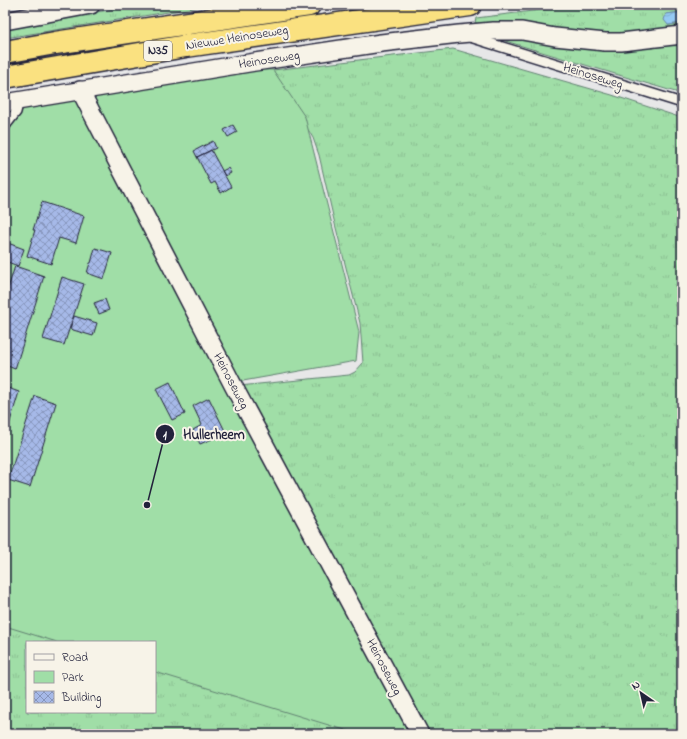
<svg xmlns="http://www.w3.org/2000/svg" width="687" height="739" font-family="'Indie Flower',sans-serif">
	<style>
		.grass { fill: url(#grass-tufts); stroke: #618071 }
		.green { fill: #a0dea7; stroke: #618071 }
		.water { fill: url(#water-waves); stroke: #6787a9 }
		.building { fill: url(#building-cross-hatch); stroke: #22223b }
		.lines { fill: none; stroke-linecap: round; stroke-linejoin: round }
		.lane-casing { stroke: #22223b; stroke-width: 12 }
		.street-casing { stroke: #22223b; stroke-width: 20 }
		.highway-casing { stroke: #22223b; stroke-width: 25 }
		.lane { stroke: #f7f3e8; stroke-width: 9 }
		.street { stroke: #f7f3e8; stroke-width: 17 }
		.highway { stroke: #fae180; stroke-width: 22 }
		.labels { text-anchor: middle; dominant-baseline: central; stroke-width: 4; stroke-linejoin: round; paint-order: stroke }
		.shield { fill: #f7f3e8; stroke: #62616f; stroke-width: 1 }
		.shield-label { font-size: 12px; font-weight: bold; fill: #22223b }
		.street-label { font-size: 13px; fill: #22223b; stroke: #f7f3e8 }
		.leader { fill: none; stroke: #22223b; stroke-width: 1.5 }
		.callout-dot { fill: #22223b; stroke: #f7f3e8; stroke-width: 1.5 }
		.mark-label { font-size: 12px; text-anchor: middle; font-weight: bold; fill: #fff }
		.callout-label { font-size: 14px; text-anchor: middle; font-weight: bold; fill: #22223b; stroke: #f7f3e8; stroke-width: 4; stroke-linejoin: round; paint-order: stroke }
	</style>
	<defs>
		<pattern id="grass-tufts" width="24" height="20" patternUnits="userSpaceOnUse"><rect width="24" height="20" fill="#a0dea7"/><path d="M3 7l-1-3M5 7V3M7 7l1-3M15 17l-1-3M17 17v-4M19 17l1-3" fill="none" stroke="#8abe91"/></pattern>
		<pattern id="water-waves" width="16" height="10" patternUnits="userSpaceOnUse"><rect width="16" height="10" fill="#95caf3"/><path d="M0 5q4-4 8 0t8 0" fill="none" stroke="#80add1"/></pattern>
		<pattern id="building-cross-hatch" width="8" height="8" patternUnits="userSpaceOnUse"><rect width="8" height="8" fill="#a6b9e8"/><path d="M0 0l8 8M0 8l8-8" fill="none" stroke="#8796bd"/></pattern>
	</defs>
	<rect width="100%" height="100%" fill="#e7e7e8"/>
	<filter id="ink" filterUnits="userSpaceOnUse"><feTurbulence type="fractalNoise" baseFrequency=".025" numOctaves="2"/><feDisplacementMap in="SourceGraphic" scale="8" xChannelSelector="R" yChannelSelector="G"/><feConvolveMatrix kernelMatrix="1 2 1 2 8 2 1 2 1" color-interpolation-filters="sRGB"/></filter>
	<g filter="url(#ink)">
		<path class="grass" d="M137 5H212L5 38V28Z
			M581 5H682V12L666 14 668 25 682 23V29C660 31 637 35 615 34 568 33 522 22 475 23L476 18Z
			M508 37 682 43V94L502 40Z
			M453 49 612 95 682 118V734H425L239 386 349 375 355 372 363 363 360 323 333 216 319 155 313 138 273 70Z
			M5 623 75 642H27V712H155V664L363 734H5Z"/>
		<path class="green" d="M247 69 273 70 305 117 359 332 356 361 226 384 410 734H358L155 672V642H57L5 626V109Z"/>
		<path class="water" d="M682 12V23L668 25 664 20 666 14Z"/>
		<path class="building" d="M20 5H34L20 7Z
			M233 125 237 132 228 137 224 130Z
			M213 141 216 148 197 157 194 151Z
			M211 150 231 187 221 193 215 182 211 184 197 157Z
			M228 168 231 173 225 176 222 171Z
			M42 202 84 216 76 243 59 238 51 264 27 256 35 230H33Z
			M5 242 24 249 18 266 5 261Z
			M95 248 112 253 104 279 87 273 90 263H91Z
			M15 266 44 276 15 369 5 365V298Z
			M62 277 84 284 64 345 43 339Z
			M105 299 109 310 99 314 94 303Z
			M74 316 97 323 93 336 70 329Z
			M170 382 185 414 172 420 156 389Z
			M5 387 19 392 5 438Z
			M35 396 56 403 30 487 8 480Z
			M209 398 226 433 200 444 193 430 202 425 193 406Z"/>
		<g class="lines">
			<defs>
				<path id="lane" d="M470 37 682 103
					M5 126 16 112 19 100"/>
				<path id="street" d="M5 21 91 5
					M80 90 234 387 420 734
					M5 103 255 62 381 43 459 34 493 31H522L555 37 605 42H621L682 35"/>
				<path id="highway" d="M5 52 55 43 309 5
					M5 77 186 46 470 5"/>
			</defs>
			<use href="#lane" class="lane-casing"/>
			<use href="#street" class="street-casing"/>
			<use href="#highway" class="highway-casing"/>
			<use href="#lane" class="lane"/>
			<use href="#street" class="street"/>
			<use href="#highway" class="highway"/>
		</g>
	</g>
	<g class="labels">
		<rect class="shield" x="144" y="41" width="28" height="20" rx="3"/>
		<g class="shield-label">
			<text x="158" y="51">N35</text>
		</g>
		<g class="street-label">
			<text transform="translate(237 38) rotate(-9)">Nieuwe Heinoseweg</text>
			<text transform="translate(269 60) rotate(-9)">Heinoseweg</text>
			<text transform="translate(593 76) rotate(17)">Heinoseweg</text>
			<text transform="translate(231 381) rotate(62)">Heinoseweg</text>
			<text transform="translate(384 667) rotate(62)">Heinoseweg</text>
		</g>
	</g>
	<path class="leader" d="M147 505L165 434"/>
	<g class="callout-dot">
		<circle cx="147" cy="505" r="4"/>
		<circle cx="165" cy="434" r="10"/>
	</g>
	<g class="mark-label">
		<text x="165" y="439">1</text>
	</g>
	<g class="callout-label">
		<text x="214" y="439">Hullerheem</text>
	</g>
	<rect width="687" height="739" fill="none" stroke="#f7f3e8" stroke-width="20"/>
	<rect x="10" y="10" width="667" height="719" fill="none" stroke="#22223b" stroke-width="1.5" filter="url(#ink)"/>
	<rect x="26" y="641" width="130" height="72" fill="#f7f3e8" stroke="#a29fa3"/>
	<rect x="34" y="654" width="20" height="6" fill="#f7f3e8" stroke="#a29fa3"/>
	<text x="62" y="661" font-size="12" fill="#22223b">Road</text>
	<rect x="34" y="671" width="20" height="12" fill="#a0dea7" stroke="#a29fa3"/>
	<text x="62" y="681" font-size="12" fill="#22223b">Park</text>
	<rect x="34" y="691" width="20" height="12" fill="url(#building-cross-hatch)" stroke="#a29fa3"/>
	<text x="62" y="701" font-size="12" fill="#22223b">Building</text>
	<g transform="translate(641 693) rotate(326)" stroke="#f7f3e8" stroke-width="3" paint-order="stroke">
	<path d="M0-3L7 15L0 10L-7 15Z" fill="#22223b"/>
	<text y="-6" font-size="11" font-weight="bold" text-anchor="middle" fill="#22223b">N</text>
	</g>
</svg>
